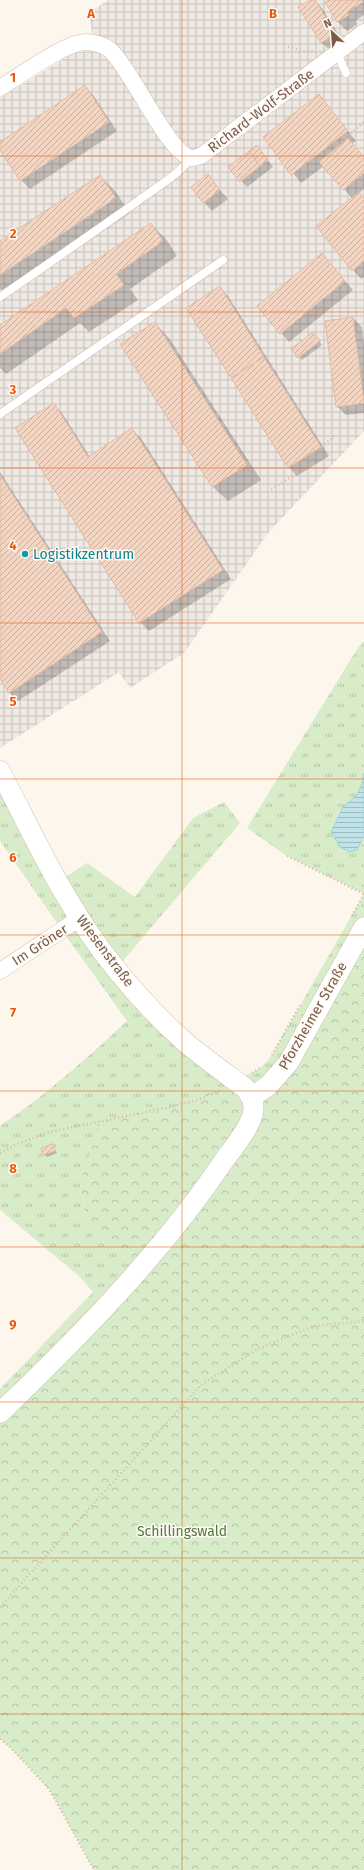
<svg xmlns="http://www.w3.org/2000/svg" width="364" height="1870" font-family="'Fira Sans',sans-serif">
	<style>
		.industrial { fill: url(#industrial-grid) }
		.grass { fill: url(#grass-tufts) }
		.forest { fill: url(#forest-crowns) }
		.water { fill: url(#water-rules); stroke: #a5d3da }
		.shadow { fill: #0003 }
		.building { fill: url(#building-hatch); stroke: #e6bba3 }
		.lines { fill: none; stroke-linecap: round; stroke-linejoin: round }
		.service-casing { stroke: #d1beb0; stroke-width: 9 }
		.minor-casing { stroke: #d1beb0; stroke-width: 17 }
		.tertiary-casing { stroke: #d1beb0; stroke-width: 21 }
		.path { stroke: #d9b8a5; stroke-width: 2.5; stroke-dasharray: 1 3; stroke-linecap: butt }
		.service { stroke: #fff; stroke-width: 8 }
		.minor { stroke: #fff; stroke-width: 16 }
		.tertiary { stroke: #fff; stroke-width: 20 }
		.grid { fill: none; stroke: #e8590c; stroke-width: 1; stroke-opacity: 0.55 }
		.culture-dot { fill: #0f9aa8; stroke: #fffaf3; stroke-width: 1.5 }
		.labels { text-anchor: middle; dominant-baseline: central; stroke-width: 3; stroke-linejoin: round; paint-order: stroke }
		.street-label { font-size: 14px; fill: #7a5c4d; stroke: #fffaf3 }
		.culture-label { font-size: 14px; fill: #0d838f; stroke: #fffaf3; text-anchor: start }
		.park-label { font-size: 14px; fill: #537a41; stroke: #fffaf3 }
		.grid-label { font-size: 13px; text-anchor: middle; font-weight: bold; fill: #e8590c; stroke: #fffaf3; stroke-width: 3; stroke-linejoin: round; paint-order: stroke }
	</style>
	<defs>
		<pattern id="industrial-grid" width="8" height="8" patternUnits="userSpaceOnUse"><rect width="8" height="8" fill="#efe9e4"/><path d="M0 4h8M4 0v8" fill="none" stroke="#c7c0bb"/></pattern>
		<pattern id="grass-tufts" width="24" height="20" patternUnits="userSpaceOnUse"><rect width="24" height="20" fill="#d8ecc9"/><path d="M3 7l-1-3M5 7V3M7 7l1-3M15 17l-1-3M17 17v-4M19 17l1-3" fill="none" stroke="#b4c2a5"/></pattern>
		<pattern id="forest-crowns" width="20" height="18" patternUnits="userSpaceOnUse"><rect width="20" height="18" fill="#d8ecc9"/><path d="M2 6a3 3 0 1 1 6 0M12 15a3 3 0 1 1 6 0" fill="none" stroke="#b4c2a5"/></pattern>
		<pattern id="water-rules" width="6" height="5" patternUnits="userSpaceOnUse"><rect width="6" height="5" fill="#bfe3e8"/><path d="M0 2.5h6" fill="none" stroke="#a0bbbe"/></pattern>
		<pattern id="building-hatch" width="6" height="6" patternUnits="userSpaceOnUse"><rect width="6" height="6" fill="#f3d5c3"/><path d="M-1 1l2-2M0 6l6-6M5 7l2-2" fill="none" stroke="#cab0a1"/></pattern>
	</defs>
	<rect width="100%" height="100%" fill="#fdf6ec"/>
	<path class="industrial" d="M109 0H364V431L268 533 184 653 130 688 119 672 0 748V98L75 52 95 51 89 12Z"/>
	<path class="grass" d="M364 641V894L287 856 247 828 359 646Z
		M0 771 58 882 87 863 135 897 193 818 224 802 240 823 116 969 235 1080 259 1069 270 1058 364 894V927L289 1062 252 1097 235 1080C197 1108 144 1113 100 1123L80 1183 86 1222 140 1271 0 1413V1389L93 1292 80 1277 0 1210V1126C46 1095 87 1058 127 1021L71 943 0 841Z"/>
	<path class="forest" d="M364 927V1870H94L49 1789 11 1748 0 1739V1413L140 1271 86 1222 80 1183 100 1122C145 1113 197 1108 235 1080L245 1088 269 1085Z"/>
	<path class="water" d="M364 773V836L357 850 350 852 340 847 331 832 343 807 357 795 362 783Z"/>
	<path class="shadow" d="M311 0H314L322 8 344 43 331 51 322 43 299 8Z
		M331 0H364V15L355 21 357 24 347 31 338 22 327 2Z
		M85 87 93 95 117 131 30 189 21 180 0 148V143Z
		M319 95 356 141 352 144 364 157V189L359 193 364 198V277L361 279 353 270 352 198 324 166 301 183 264 137Z
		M262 152 273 167 247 187 230 167Z
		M100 176 115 191 130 213 6 295 0 289V243Z
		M208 176 228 199 212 211 204 202Z
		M151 224 166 239 177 256 130 289 138 300 89 332 80 323 6 374 0 368V326Z
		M322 254 353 290 289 342 258 306Z
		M220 288 228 296 329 456 297 476 289 467Z
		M353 318 362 327 364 344V413L346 415 337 406Z
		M155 323 169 338 261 480 228 501 213 487 122 345Z
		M316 336 322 345 302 360 293 349Z
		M53 404 62 413 90 457 132 430 141 438 231 579 149 631 140 622 16 428Z
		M0 472 110 641 18 701 9 692 0 678Z
		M52 1145 57 1153 47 1157 44 1154Z"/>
	<path class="building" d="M310 0H315L336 34 321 43 298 7Z
		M329 0H362L363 2 347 12 349 15 337 22 325 2Z
		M85 85 109 122 20 181 0 150V142Z
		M319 94 348 131 291 175 263 137Z
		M348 138 364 157V173L343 190 319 162Z
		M257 145 268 160 260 166 249 151Z
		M249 151 260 166 240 182 228 167Z
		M208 174 220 190 203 203 191 187Z
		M100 175 116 198 0 275V241Z
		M359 192 364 198V261L352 271 316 226Z
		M151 223 163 241 116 274 124 285 74 318 66 308 0 354V325Z
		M322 253 345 281 280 334 257 306Z
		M220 286 264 357 231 378 186 308Z
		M353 317 364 403 336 407 325 321Z
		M155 322 247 465 212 487 120 344Z
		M313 332 320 341 298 358 291 349Z
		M264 357 321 447 288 468 231 378Z
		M54 403 88 457 132 428 223 570 139 623 15 428Z
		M0 475 102 632 9 693 0 679Z
		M53 1144 55 1151 43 1155 41 1148Z"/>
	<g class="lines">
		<defs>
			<path id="service" d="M337 53 346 73
				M0 297C45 266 90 235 135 203 154 189 177 176 191 158
				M0 414 223 260"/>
			<path id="minor" d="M0 88C19 76 66 42 86 42 92 42 104 45 109 49 130 66 169 156 192 158 195 158 198 156 201 156L364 32
				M0 971 80 918"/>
			<path id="tertiary" d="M0 771C35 838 67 910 116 969 137 995 160 1020 185 1042 204 1058 225 1073 245 1088 251 1096 255 1102 253 1113 250 1128 232 1149 223 1162 160 1255 81 1335 0 1413
				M252 1097 269 1085 289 1062 364 927"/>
		</defs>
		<use href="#service" class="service-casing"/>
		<use href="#minor" class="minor-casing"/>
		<use href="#tertiary" class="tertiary-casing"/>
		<path class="path" d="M288 47 304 51H315
			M343 144 341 141 364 122
			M271 489 314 464 308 456 333 438 334 434
			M287 856 364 894
			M352 916 364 894
			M272 1055 300 1005
			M252 1073 261 1067
			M0 1153 20 1143 49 1132 171 1107 197 1100 221 1090
			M0 1607 201 1385 256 1350 313 1326 364 1321
			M0 1739 11 1748 49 1789 94 1870"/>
		<use href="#service" class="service"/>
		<use href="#minor" class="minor"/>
		<use href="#tertiary" class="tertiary"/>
	</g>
	<path class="grid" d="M182 0V1870M0 156H364M0 312H364M0 468H364M0 623H364M0 779H364M0 935H364M0 1091H364M0 1247H364M0 1402H364M0 1558H364M0 1714H364"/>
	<circle class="culture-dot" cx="25" cy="554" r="4"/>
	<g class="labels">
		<g class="street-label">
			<text transform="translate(261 111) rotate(-37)">Richard-Wolf-Straße</text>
			<text transform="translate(40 945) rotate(-33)">Im Gröner</text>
			<text transform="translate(105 951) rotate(53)">Wiesenstraße</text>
			<text transform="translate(313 1016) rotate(-60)">Pforzheimer Straße</text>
		</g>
		<g class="culture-label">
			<text x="33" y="554">Logistikzentrum</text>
		</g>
		<g class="park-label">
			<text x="182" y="1531">Schillingswald</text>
		</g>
	</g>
	<g class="grid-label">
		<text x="91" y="18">A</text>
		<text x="273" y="18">B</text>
		<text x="13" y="82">1</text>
		<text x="13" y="238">2</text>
		<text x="13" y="394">3</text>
		<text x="13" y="550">4</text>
		<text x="13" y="706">5</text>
		<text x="13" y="862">6</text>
		<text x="13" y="1017">7</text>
		<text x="13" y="1173">8</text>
		<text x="13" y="1329">9</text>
	</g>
	<g transform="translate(332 32) rotate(334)" stroke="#fffaf3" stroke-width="3" paint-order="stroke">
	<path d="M0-3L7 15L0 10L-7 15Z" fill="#7a5c4d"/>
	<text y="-6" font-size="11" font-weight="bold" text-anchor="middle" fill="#7a5c4d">N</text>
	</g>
</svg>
